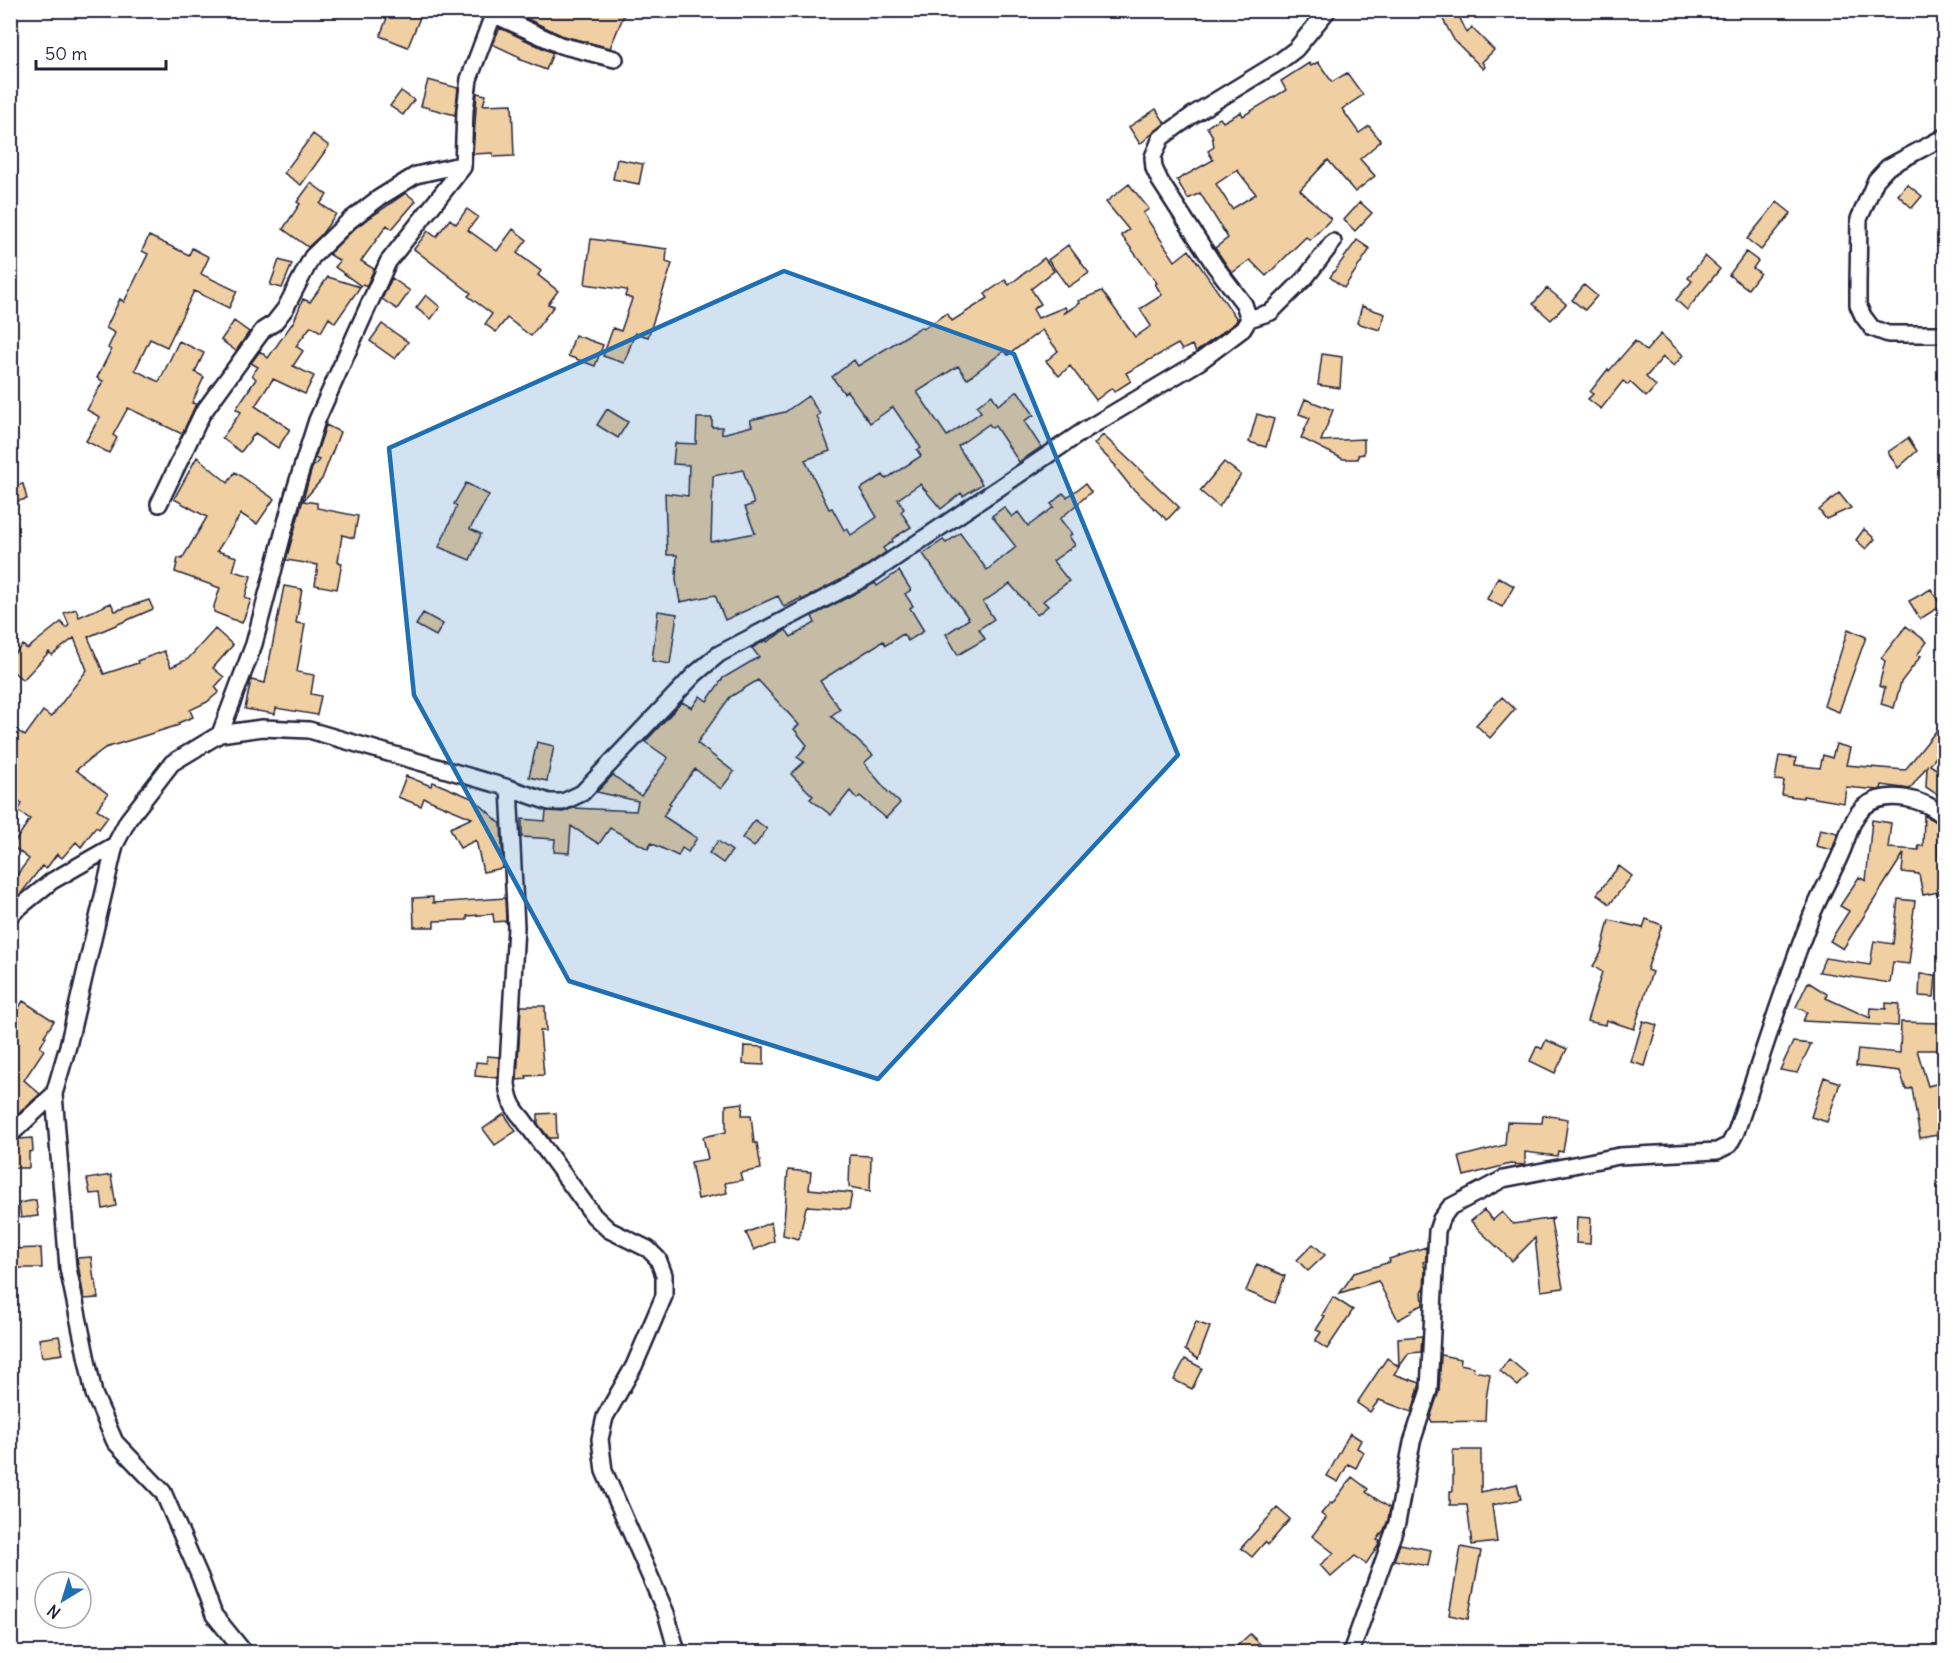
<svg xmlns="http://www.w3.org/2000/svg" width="1955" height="1663" font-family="Delius,sans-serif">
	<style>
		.building { fill: #f0cfa2; stroke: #22223b; stroke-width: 1.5; fill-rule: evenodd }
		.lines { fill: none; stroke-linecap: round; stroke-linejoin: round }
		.minor-casing { stroke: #22223b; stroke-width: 20 }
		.minor { stroke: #fff; stroke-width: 15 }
		.marked { fill: #1f6fb2; fill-opacity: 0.2; stroke: #1f6fb2; stroke-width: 4.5; stroke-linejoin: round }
	</style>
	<rect width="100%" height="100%" fill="#fff"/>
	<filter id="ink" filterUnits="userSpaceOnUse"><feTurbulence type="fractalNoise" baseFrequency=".0167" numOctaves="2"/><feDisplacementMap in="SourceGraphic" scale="12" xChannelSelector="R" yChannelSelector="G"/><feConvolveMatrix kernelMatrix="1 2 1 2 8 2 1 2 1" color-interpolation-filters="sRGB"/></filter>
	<g filter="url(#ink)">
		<path class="building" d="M390 10H423L408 47 380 36Z
			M509 10H626L610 48 563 36Z
			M1438 10H1456L1467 33 1472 28 1494 50 1482 62 1485 67 1483 69 1454 40Z
			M500 28 553 53 546 70 519 59 520 57 492 44Z
			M1318 62 1332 82 1347 73 1363 95 1342 109 1359 133 1369 126 1381 141 1360 159 1375 176 1355 192 1328 160 1300 190 1331 219 1310 240 1306 237 1266 276 1250 260 1232 273 1215 248 1228 238 1200 193 1188 199 1177 180 1213 160 1208 151 1214 147 1212 135 1207 127 1220 118 1223 122 1241 112 1243 116 1286 90 1281 81 1309 63 1311 66ZM1237 170 1256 194 1232 209 1216 184Z
			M428 80 458 88 455 115 421 106Z
			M401 91 414 100 403 115 390 106Z
			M477 93 486 95 483 105 512 104 514 156 493 157V153L473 154Z
			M1156 109 1165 123 1140 144 1129 127Z
			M313 134 329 146 301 185 284 173Z
			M617 159 643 164 639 184 613 179Z
			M311 183 327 195 320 204 336 214 321 235 308 247 283 229 300 204 297 202Z
			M1129 184 1149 209 1143 213 1175 261 1189 250 1237 319 1236 322 1196 352 1192 345 1182 350 1178 344 1126 373 1131 381 1114 392 1112 388 1096 400 1070 366 1059 376 1046 361 1058 351 1042 330 1008 355 1004 351 967 379 958 366 917 392 947 436 981 412 977 406 992 395 998 405 1018 391 1034 415 1024 421 1041 447 1019 462 995 426 992 428 989 424 958 446 982 484 963 496 961 493 941 509 920 484 898 499 904 509 901 512 911 527 892 539 893 541 883 548 886 552 863 568 802 600 801 598 784 607 778 596 725 620 715 595 680 602 676 580 677 555H667L665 493 688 496 689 465 673 464 675 443 696 444 697 418H712V427H722V434L752 426 750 420 785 412 808 396 820 414 817 416 830 451 805 460 829 509 832 508 844 530 847 528 851 535 877 517 860 489 883 475 886 479 921 456 917 450 921 448 893 407 870 423 847 391 844 393 832 377 854 360 858 366 921 327 923 329 947 313 952 321 988 298 985 294 1005 280 1009 285 1044 258 1054 271 1031 289 1041 304 1033 309 1038 318 1065 307 1067 311 1063 314 1080 303 1078 301 1102 291 1135 337 1151 326 1140 309 1162 295 1155 284 1157 283 1121 235 1129 230 1106 202ZM743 470 754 504 745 507 755 533 711 542 713 476Z
			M1907 184 1922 196 1912 208 1898 195Z
			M406 193 416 201 392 229 387 225 361 261 374 269 366 287 363 284 361 286 335 267 340 261 329 254 355 228Z
			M1360 202 1372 213 1355 231 1344 220Z
			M1777 202 1791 213 1761 250 1747 239Z
			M467 209 478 217 468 230 497 251 513 229 527 240 517 253 541 271 538 275 558 291 548 304 554 306 531 336 507 318 496 332 485 324 492 314 468 296 471 293 414 249 428 231 436 237 450 219 456 224Z
			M149 236 189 255 192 248 209 257 201 274 237 291 229 308 194 291 167 347 150 339 135 370 159 382 179 341 204 353 195 372 204 377 192 403 196 404 182 434 128 408 113 435 117 438 109 453 86 441 100 417 87 410 103 381 97 378 111 350 108 348 115 333 106 328 120 299 124 302 148 254 142 251Z
			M591 239 667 249 666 262 672 264 648 337 635 333 624 363 603 356 613 328 621 331 632 299 625 296 627 290 585 284Z
			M1357 240 1370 249 1344 288 1330 277Z
			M1068 245 1089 273 1068 287 1048 260Z
			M1746 252 1758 261 1753 268 1760 273 1748 289 1729 275Z
			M1705 256 1720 269 1687 310 1676 300 1692 281 1688 278Z
			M279 260 292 264 282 288 270 285Z
			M328 277 360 287 335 323 329 318 321 332 311 326 296 346 303 351 293 366 314 376 305 394 273 379 255 406 290 429 278 448 255 433 241 452 222 438 241 412 236 409 256 379 252 375 258 367 251 363 260 351 268 358 294 321 303 299 310 302Z
			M392 278 410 291 397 309 382 299Z
			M1584 285 1597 296 1585 310 1572 300Z
			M1547 288 1566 304 1551 320 1533 304Z
			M426 295 440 307 431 319 416 308Z
			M1362 306 1385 314 1380 330 1357 323Z
			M234 321 249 332 236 351 221 340Z
			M382 324 408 342 395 359 370 341Z
			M1661 334 1683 355 1674 366 1663 357 1646 377 1656 386 1646 397 1630 382 1628 385 1623 381 1601 409 1588 399 1593 394 1590 392 1608 369 1609 371 1635 341 1646 351Z
			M575 335 603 345 595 366 568 356Z
			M1322 354 1342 357 1340 388 1318 385Z
			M1305 399 1333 410 1321 441 1364 439V454L1358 455V459H1343L1301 438 1310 418 1299 414Z
			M607 409 628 422 618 438 597 425Z
			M1257 414 1274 419 1266 447 1249 442Z
			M326 425 340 432 322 479 303 501 317 503V508L358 516 354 538 342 535 338 562 342 563 337 589 315 585 318 565 286 560 312 468 319 460 315 458Z
			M1103 435 1179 507 1167 520 1131 487 1115 467 1116 466 1094 444Z
			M1908 438 1917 451 1898 468 1888 452Z
			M197 457 228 483 235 472 274 499 257 524 241 514 217 551 237 557 233 571 251 576 245 598 251 600 242 623 214 612V606L220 588 175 572 178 558 182 559 207 517 174 499Z
			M1224 462 1241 475 1219 507 1200 491Z
			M466 483 489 495 470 529 481 534 470 560 439 547 457 506 454 504Z
			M23 484 27 499 10 503V487Z
			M1085 484 1091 492 1060 519 1072 534 1069 536 1075 545 1053 561 1069 581 1043 601 1048 606 1037 615 1010 584 983 602 994 619 979 629 985 639 958 655 946 634 969 619 923 554 943 540 946 543 960 533 987 570 1016 547 992 516 1004 507 1012 517 1018 512 1028 526 1054 507 1051 504 1063 493 1067 497Z
			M1839 493 1851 508 1826 519 1819 510Z
			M1864 529 1875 539 1866 549 1856 540Z
			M899 571 911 590 905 594 913 606 910 608 924 631 908 641 903 634 886 645 883 641 820 681 840 709 831 716 873 755 864 763 888 792 900 803 886 818 860 796 857 799 850 791 831 815 810 799 813 796 791 774 804 762 797 757 807 745 794 729 799 725 758 680 730 697 697 743 734 772 721 789 695 769 669 803 671 804 663 816 697 838 688 852 682 848 678 856 651 843 648 849 610 828 599 844 571 826 569 853 554 852 555 839 522 837V819L545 821 546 811 563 812 573 808 636 811 638 801 597 792 613 775 641 796 668 758 645 742 682 702 692 708 700 696 707 701 723 678 759 657 752 648 766 640 767 642 786 630 791 637 815 623 812 616 875 583 877 586Z
			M1498 577 1514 586 1502 607 1487 599Z
			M284 586 302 589 296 623 305 624 297 672 314 675 311 694 321 696 317 715 276 708 275 714 245 709 251 680 265 683Z
			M1931 589 1941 606 1920 619 1909 601Z
			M149 600 153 609 88 637 104 674 138 663 137 661 164 651 171 667 188 659 215 629 233 645 213 668 224 677 215 687 219 692 207 702 190 710 193 717 178 723 179 725 105 748 76 770 108 794 97 809 108 817 99 829 96 827 81 847 76 842 62 858 57 854 46 869 42 866 20 895 10 888V884L29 859 12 846 30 819 18 811 22 804 10 795V725L25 736 43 711 51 717 87 670 74 638 52 655 49 652 23 680 10 669V658L23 645 27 649 61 622 66 628 69 625 64 613 76 609 79 617 111 603 115 611Z
			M658 611 677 614 670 664 652 661Z
			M423 613 443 624 436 636 416 625Z
			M1906 626 1927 642 1917 655 1921 656 1901 682 1894 708 1881 704 1885 688 1879 686 1885 661 1881 658Z
			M1848 629 1866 637 1839 712 1824 706Z
			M1502 697 1515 709 1490 738 1476 725Z
			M1944 721V746L1930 765 1944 774V799L1926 787 1927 766 1910 789 1882 785 1881 789 1878 790 1846 787 1844 803 1803 796V798L1782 795 1784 781 1775 780 1779 756 1796 758 1795 765 1820 768 1823 755 1832 758 1836 744 1850 748 1846 765 1905 770Z
			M537 742 554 746 547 781 529 777Z
			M406 776 431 786 433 782 474 799 501 824 503 868 483 872 476 840 460 848 450 828 472 818 424 798 421 806 398 797Z
			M1924 815 1941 825 1940 834 1937 833 1939 870 1944 869V891L1923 895 1919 874 1902 872 1904 853 1843 949 1830 941 1849 911 1840 906 1859 877 1866 881 1872 820 1891 823 1888 848 1919 850 1918 846H1923Z
			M755 820 767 829 754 847 742 838Z
			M1820 829 1838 833 1832 850 1816 846Z
			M718 841 732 851 723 863 709 853Z
			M1619 866 1632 876 1610 904 1597 894Z
			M433 897V903L505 898 506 921 494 922 493 914 467 916V920L434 921V927H414L413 898Z
			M1898 899 1915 901 1909 947H1911L1909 964 1893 962 1890 983 1819 972 1825 958 1870 965 1874 941 1893 944Z
			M1646 919 1662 925 1647 970 1652 972 1634 1029 1606 1020 1605 1025 1587 1021 1602 972 1593 966 1601 953 1609 920 1643 928Z
			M1920 974 1936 975 1934 997 1919 996Z
			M1808 982 1827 994 1826 998 1870 1018 1871 1008 1886 1009V1003L1899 1004 1898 1026 1803 1021 1807 1012 1796 1007Z
			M23 1001 54 1021 44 1036 46 1037 40 1047 44 1050 24 1080 40 1094 10 1121V1021Z
			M521 1006H545L546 1031H540L544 1075 526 1076 527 1079 517 1080Z
			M1643 1021 1657 1025 1645 1066 1631 1062Z
			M1901 1022 1941 1023V1050H1917L1928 1086 1939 1083 1944 1104V1134L1920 1138 1912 1088 1906 1090 1900 1071 1856 1066 1858 1049 1900 1053Z
			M1546 1040 1567 1049 1555 1073 1530 1061 1537 1046 1542 1049Z
			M1793 1042 1811 1044 1797 1073 1780 1070Z
			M744 1046 764 1047V1065L743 1064Z
			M487 1056 499 1057 498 1078 475 1076 476 1062 487 1063Z
			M1824 1077 1840 1083 1827 1122 1811 1117Z
			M743 1103 742 1115H751L754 1143H757L761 1169 740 1173 742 1180 725 1183 727 1193 698 1199 691 1162 708 1159 703 1137 726 1132V1105Z
			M556 1113 557 1138H549L538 1124V1114Z
			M504 1114 516 1131 495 1145 483 1129Z
			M1543 1115 1568 1119 1563 1152 1558 1151 1557 1156 1525 1152V1165L1510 1164 1464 1176 1459 1157 1505 1145 1507 1122 1542 1123Z
			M32 1138 33 1151 29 1152V1168H10V1145L20 1139Z
			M850 1155 871 1156 870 1191 849 1187Z
			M788 1170 811 1172 809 1189 852 1193 849 1209 808 1206 806 1207 799 1239 783 1235Z
			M111 1175 116 1206 103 1209 101 1193 90 1194 87 1179Z
			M36 1200 38 1216 21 1218 19 1203Z
			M1484 1210 1493 1220 1502 1212 1513 1224 1554 1218 1551 1221 1563 1288 1541 1291 1535 1238 1512 1261 1479 1230 1471 1221Z
			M1577 1217 1591 1218 1590 1244 1576 1243Z
			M771 1222 774 1241 754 1250 746 1233Z
			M1313 1244 1325 1255 1308 1271 1297 1260Z
			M1426 1247V1261L1423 1262 1425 1269 1424 1290H1422L1423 1305 1411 1310 1412 1312 1398 1320 1378 1281 1340 1293 1354 1273 1390 1262 1389 1259Z
			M41 1248 42 1268H10V1249Z
			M91 1257 94 1280H96L98 1298 84 1299 77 1258Z
			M1257 1264 1285 1276 1275 1303 1246 1291Z
			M1333 1297 1353 1310 1327 1349 1315 1341 1321 1332 1316 1330 1325 1316 1322 1315Z
			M1196 1322 1210 1327 1198 1359 1185 1350Z
			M59 1336 63 1354 42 1357 39 1339Z
			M1422 1336 1421 1352 1409 1353 1399 1367 1398 1338Z
			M1441 1355 1461 1359 1460 1364 1474 1367 1473 1371 1490 1374 1486 1399 1485 1421 1432 1422 1430 1418 1439 1391Z
			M1387 1358 1399 1367 1394 1374 1420 1383 1412 1412 1379 1400 1370 1412 1357 1403Z
			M1185 1359 1202 1368 1192 1389 1174 1380Z
			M1509 1359 1528 1375 1518 1386 1500 1371Z
			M1350 1433 1361 1440 1357 1448 1364 1452 1356 1468 1348 1464 1338 1482 1327 1476Z
			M1453 1450H1481V1492L1517 1484 1521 1499 1492 1505 1497 1542 1472 1545 1467 1505H1450V1491H1453Z
			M1352 1477 1368 1489 1366 1492 1390 1508 1388 1520 1384 1530 1377 1540 1380 1541 1378 1546 1366 1564 1355 1556 1331 1577 1320 1565 1334 1553 1312 1536 1326 1518 1321 1514 1330 1503 1332 1504Z
			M1277 1508 1290 1519 1268 1545 1265 1542 1252 1557 1241 1548Z
			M1400 1544 1431 1550 1428 1566 1394 1560Z
			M1461 1547 1481 1551 1468 1619 1449 1615Z
			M1250 1634 1260 1644 1252 1653H1229Z"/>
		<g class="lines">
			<defs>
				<path id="minor" d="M495 15 560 45 615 59
					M1944 137 1888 167 1876 180 1859 219 1858 284V305L1863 316 1872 328 1888 334H1944
					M1249 319 1271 312 1306 277 1333 242
					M159 504 202 414 263 330 274 323 285 309 312 257 349 221 379 198 416 175 460 165 463 167
					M220 734 254 644 293 496 317 420 388 262 463 167 465 110 469 79 495 10
					M509 788 516 927 507 1084C509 1099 512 1107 522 1118L594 1216 609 1230 648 1249 658 1259 664 1275V1296L634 1366 605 1417 600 1439 604 1471 666 1613 677 1652
					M10 915 52 881 115 845 128 820 172 763 220 734 262 728 309 730 509 788 549 802H563L582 793 695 674 719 654 868 576 1085 430 1199 362 1243 329 1249 319 1244 304 1215 266 1160 181 1154 168 1153 157 1161 138 1194 114 1279 62 1296 49 1328 10
					M54 1094 68 1268 94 1394 115 1442 163 1492 200 1577 214 1615 244 1652
					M10 1135 54 1094 68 1046 115 845
					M1351 1652 1397 1523 1412 1442 1429 1390 1437 1231 1441 1219 1450 1207 1503 1179 1619 1156 1717 1151 1729 1145 1736 1132C1761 1060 1783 987 1811 917 1820 894 1833 873 1842 851 1848 837 1852 816 1865 806 1888 789 1924 799 1944 816"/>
			</defs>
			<use href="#minor" class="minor-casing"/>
			<use href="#minor" class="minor"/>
		</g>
	</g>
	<path class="marked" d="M784 271 1014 354 1178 755 878 1079 569 981 414 695 389 448Z"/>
	<rect width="1955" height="1663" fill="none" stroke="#fff" stroke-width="36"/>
	<rect x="18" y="18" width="1919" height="1627" fill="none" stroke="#22223b" stroke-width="2" filter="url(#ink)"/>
	<g transform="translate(63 1600) rotate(218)"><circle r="28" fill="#ffffff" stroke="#a7a7b1" stroke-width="1.5"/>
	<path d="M0-4.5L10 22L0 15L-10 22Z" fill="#1f6fb2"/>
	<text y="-9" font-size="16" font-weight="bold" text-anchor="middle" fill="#22223b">N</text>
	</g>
	<path d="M36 60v9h130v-9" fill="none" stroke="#22223b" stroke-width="3"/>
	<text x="45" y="60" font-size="18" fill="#22223b" stroke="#ffffff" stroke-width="4.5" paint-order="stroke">50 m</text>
</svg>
